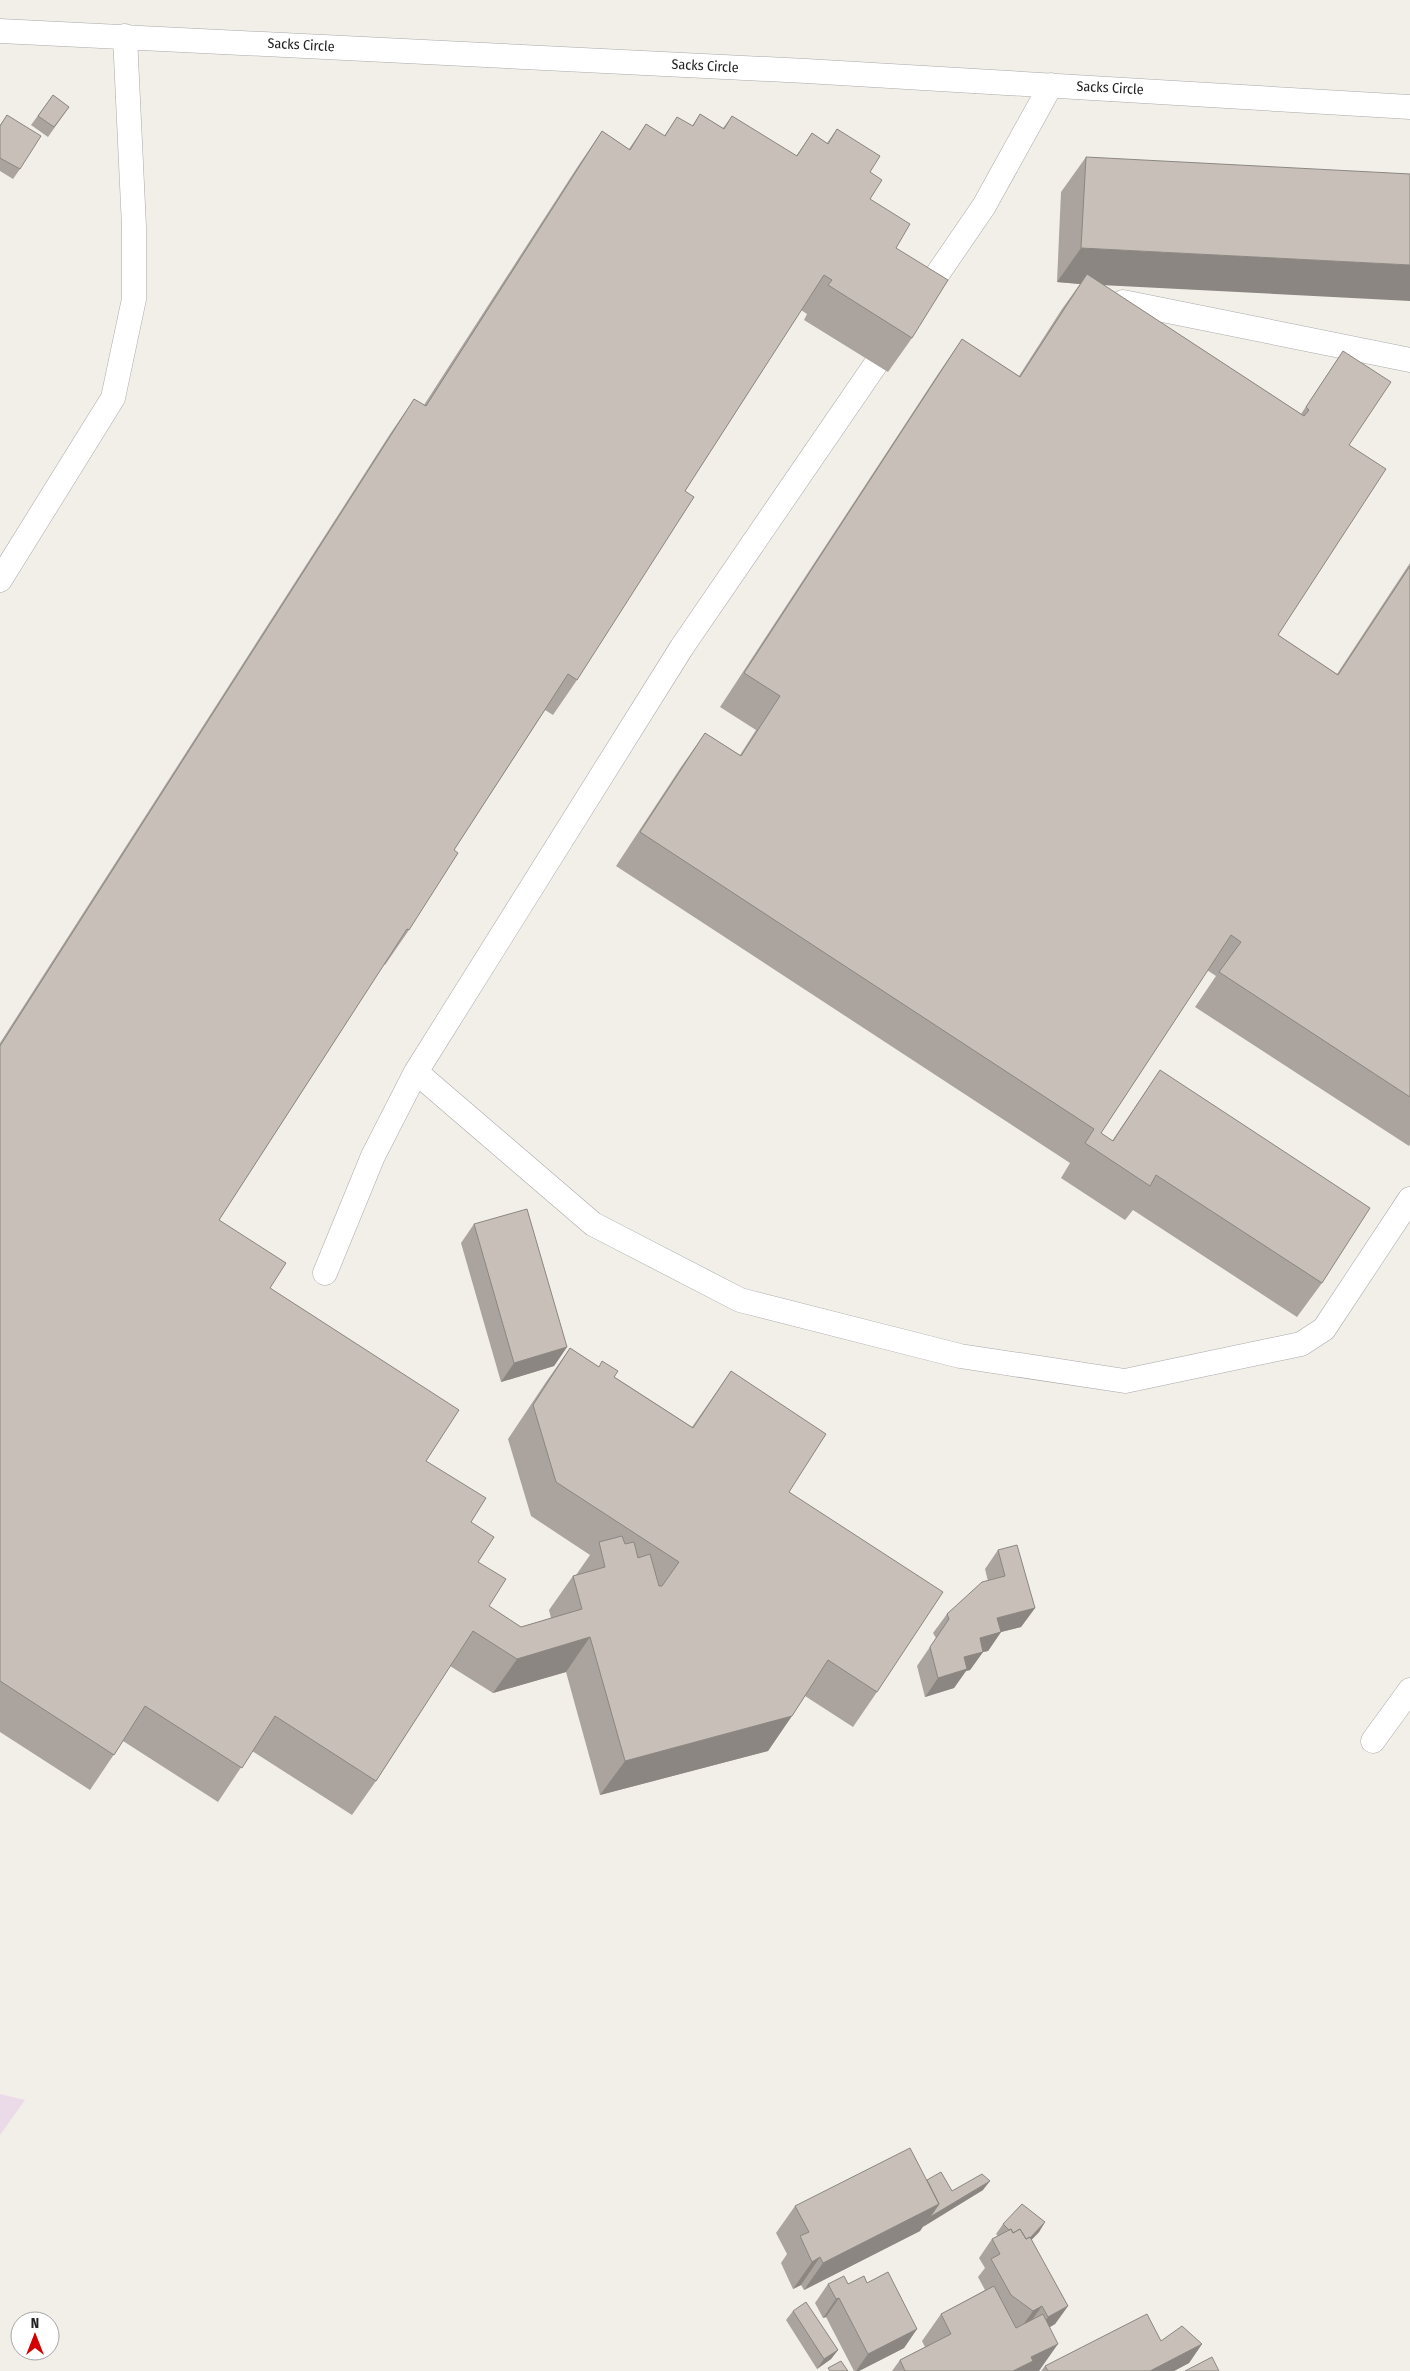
<svg xmlns="http://www.w3.org/2000/svg" width="1410" height="2371" font-family="'Fira Sans Condensed',sans-serif">
	<style>
		.industrial { fill: #ebdbe8 }
		.lines { fill: none; stroke-linecap: round; stroke-linejoin: round }
		.lane-casing { stroke: #a9a9a9; stroke-width: 25 }
		.lane { stroke: #fff; stroke-width: 24 }
		.wall { fill: #aba49e }
		.shaded-wall { fill: #8b8681 }
		.building { fill: #c7bfb8; stroke: #8b8681 }
		.labels { text-anchor: middle; dominant-baseline: central; stroke-width: 4.5; stroke-linejoin: round; paint-order: stroke }
		.street-label { font-size: 14px; fill: #222; stroke: #fff }
	</style>
	<rect width="100%" height="100%" fill="#f2efe9"/>
	<path class="industrial" d="M0 2094 25 2100 0 2135Z"/>
	<g class="lines">
		<defs>
			<path id="lane" d="M0 31 806 71 1410 107
				M919 301 984 206 1051 85
				M1123 302 1410 360
				M0 580 113 398 134 299V227L125 36
				M416 1072 593 1224 740 1300 960 1356 1125 1381 1301 1344 1324 1329 1410 1199
				M325 1273 373 1156 416 1072 682 647 893 339
				M1373 1741 1410 1690"/>
		</defs>
		<use href="#lane" class="lane-casing"/>
		<use href="#lane" class="lane"/>
	</g>
	<path class="wall" d="M53 95 69 107 48 137 31 125Z
		M700 114 723 128 732 116 796 156 812 133 827 143 837 129 870 172V199L896 248 912 338 888 372 804 320 807 314 801 310 685 491 577 680 553 715 545 710 454 850 409 930 385 965 384 964 219 1220 270 1288 426 1461 471 1522 478 1562 489 1606 521 1627 551 1618 549 1610 573 1576 576 1575 590 1555 531 1516 508 1439 546 1382 570 1348 692 1427 731 1371 789 1492 877 1692 853 1727 805 1696 768 1751 600 1795 566 1672 493 1693 450 1666 376 1781 352 1815 252 1751 218 1802 123 1741 90 1790 0 1732V1043L390 434 414 399 424 405 578 166 602 131 629 149 646 124 664 136 677 117 692 126Z
		M7 115 20 169 13 179 0 171V125Z
		M1086 157 1103 285 1301 414 1343 351 1349 445 1278 635 1337 674 1410 563V1144L1409 1146 1195 1007 1216 976 1207 970 1101 1133 1112 1141 1160 1070 1322 1283 1297 1317 1133 1210 1125 1220 1061 1178 1070 1163 616 866 681 767 705 733 740 755 756 730 720 707 938 374 962 339 1019 376 1062 309 1080 284 1057 282 1061 192Z
		M474 1224 567 1347 554 1366 501 1382 461 1243Z
		M998 1550 1035 1608 1021 1627 1001 1632 988 1651 983 1652 970 1670 966 1671 954 1688 925 1697 917 1666 936 1638 933 1633 947 1614 988 1581 985 1569Z
		M927 2180 952 2191 983 2190 923 2226 920 2231 804 2290 801 2285 793 2289 781 2263 787 2254 776 2233 795 2206Z
		M1045 2222 1039 2232 1031 2240 1068 2306 1055 2324 1050 2327 1039 2371H892L900 2360 925 2347 922 2341 941 2314 985 2290 978 2277 985 2268 979 2258 992 2239 998 2236 996 2234 1003 2224Z
		M867 2283 917 2329 904 2348 859 2371H854L826 2317 823 2318 815 2303 828 2284Z
		M793 2311 838 2350 831 2359 817 2369 786 2320Z
		M1161 2341 1202 2344 1189 2363 1174 2371H1041L1045 2366Z"/>
	<path class="shaded-wall" d="M1081 248 1410 265V301L1081 284 1087 274 1080 284 1057 282Z
		M567 1347 554 1366 501 1382 514 1363Z
		M1035 1608 1021 1627 1001 1632 988 1651 983 1652 970 1670 966 1671 954 1688 925 1697 938 1678 964 1657 997 1618Z
		M590 1637 566 1672 493 1693 517 1659Z
		M792 1716 768 1751 600 1795 625 1761Z
		M990 2181 983 2190 923 2227 930 2217Z
		M939 2204 920 2231 804 2290 823 2263Z
		M1045 2222 1039 2232 1017 2255 1023 2245Z
		M820 2257 801 2285 793 2289 812 2262Z
		M839 2298 826 2317 823 2318 836 2299Z
		M1042 2306 1029 2324 1020 2329 1033 2311Z
		M1068 2306 1055 2324 1035 2336 1048 2317Z
		M917 2329 904 2348 859 2371H856L868 2354Z
		M1058 2344 1039 2371H1013L1031 2357Z
		M1202 2344 1189 2363 1174 2371H1150Z
		M838 2350 831 2359 817 2369 824 2359Z"/>
	<path class="building" d="M53 95 69 107 54 127 38 116Z
		M700 114 724 129 732 116 797 156 812 133 828 144 837 129 880 156 870 172 882 180 870 199 910 224 896 248 948 280 912 338 828 285 832 280 824 275 685 491 694 497 577 680 568 674 454 850 458 853 409 930 407 929 219 1220 286 1263 270 1288 459 1410 426 1461 486 1498 471 1522 494 1537 478 1562 506 1579 489 1606 521 1627 582 1609 573 1576 605 1567 599 1542 622 1536 625 1544 634 1542 638 1558 650 1554 659 1586H662L679 1562 556 1482 533 1405 570 1348 599 1367 602 1361 618 1371 614 1377 693 1428 731 1371 826 1434 789 1492 943 1592 877 1692 828 1660 792 1716 625 1761 590 1637 517 1659 473 1631 376 1781 275 1716 242 1768 145 1706 114 1755 0 1681V1046L414 399 426 406 602 131 630 150 646 124 665 136 677 117 693 126Z
		M7 115 41 136 20 169 0 158V126Z
		M1086 157 1410 174V265L1081 248Z
		M1087 274 1304 416 1309 410 1306 407 1343 351 1391 382 1349 445 1386 469 1278 635 1338 675 1410 566V1097L1219 972 1241 942 1231 935 1101 1133 1113 1141 1160 1070 1370 1208 1322 1283 1156 1175 1150 1186 1085 1143 1094 1129 640 832 705 733 741 756 780 696 744 673 962 339 1020 377Z
		M527 1209 567 1347 514 1363 474 1224Z
		M1017 1545 1035 1608 997 1618 1001 1632 980 1638 983 1652 964 1657 967 1669 938 1678 930 1647 949 1619 947 1614 982 1582 1005 1576 998 1550Z
		M910 2148 939 2204 823 2263 820 2257 812 2262 800 2236 809 2232 795 2206Z
		M941 2172 952 2191 982 2174 990 2181 930 2217 939 2204 927 2180Z
		M1022 2204 1045 2222 1030 2238V2237L1026 2239 1020 2229 1013 2233 1011 2229 1009 2230 1003 2224Z
		M1011 2229 1013 2233 1020 2229 1026 2239 1030 2237 1068 2306 1048 2317 1042 2306 1033 2311 1011 2295 991 2259 1000 2254 992 2239Z
		M888 2272 917 2329 868 2354 839 2298 836 2299 828 2284 844 2276 848 2284 864 2276 867 2283Z
		M994 2286 1016 2328 1043 2314 1058 2344 1031 2357 1033 2361 1013 2371H905L900 2360 951 2334 941 2314Z
		M806 2302 838 2350 824 2359 793 2311Z
		M1147 2314 1161 2341 1182 2326 1202 2344 1150 2371H1048L1045 2366Z
		M1212 2357 1219 2371H1185Z
		M841 2361 848 2371H830L828 2368Z"/>
	<g class="labels">
		<g class="street-label">
			<text transform="translate(301 45) rotate(3)">Sacks Circle</text>
			<text transform="translate(705 66) rotate(3)">Sacks Circle</text>
			<text transform="translate(1110 88) rotate(3)">Sacks Circle</text>
		</g>
	</g>
	<g transform="translate(35 2336)"><circle r="24" fill="#ffffff" stroke="#a7a7a7"/>
	<path d="M0-4L9 19L0 12L-9 19Z" fill="#d40000"/>
	<text y="-8" font-size="14" font-weight="bold" text-anchor="middle" fill="#222222">N</text>
	</g>
</svg>
